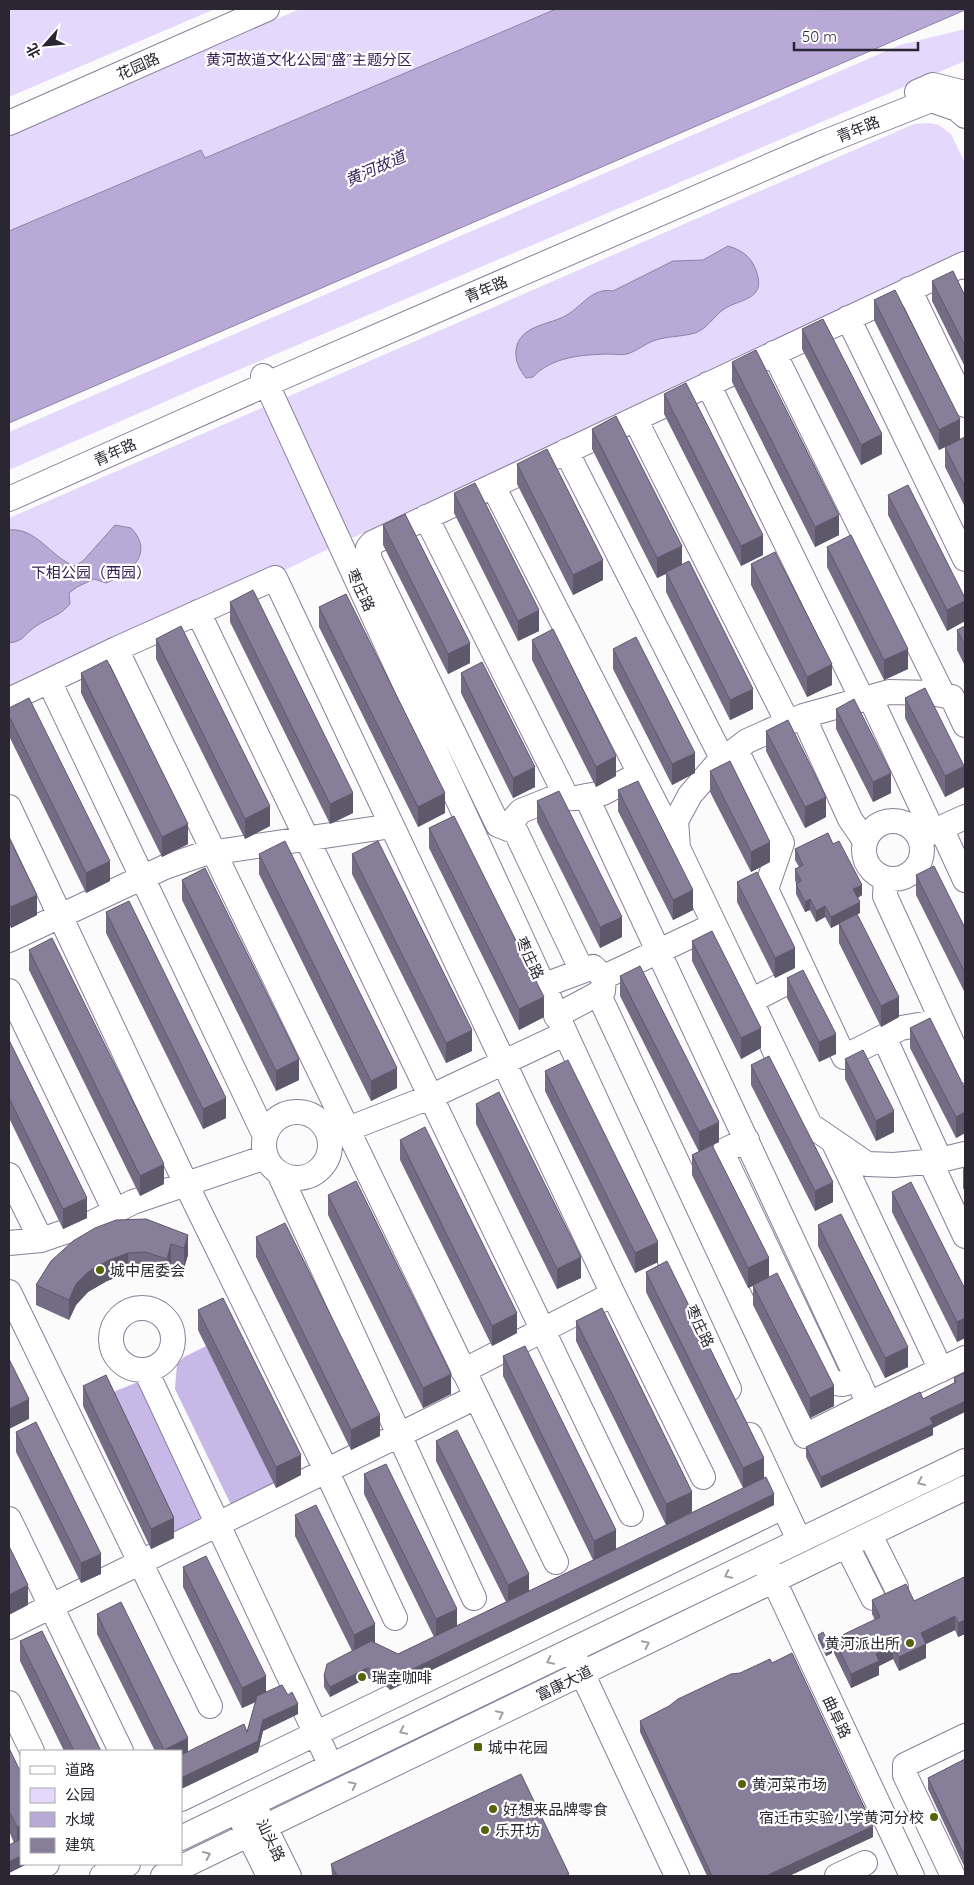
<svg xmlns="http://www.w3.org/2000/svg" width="974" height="1885" font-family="Quicksand,'Noto Sans SC',sans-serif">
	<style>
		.green { fill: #e4d9fd }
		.forest { fill: #c7b8e7 }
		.water { fill: #b8a9d7; stroke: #8e82a6 }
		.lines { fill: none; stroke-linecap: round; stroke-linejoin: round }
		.minor-casing { stroke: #887f9a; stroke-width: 26 }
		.minor { stroke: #fff; stroke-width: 24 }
		.wall { fill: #746c84 }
		.shaded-wall { fill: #5e586b }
		.building { fill: #877e99; stroke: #5e586b }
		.oneway { stroke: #a09ea3 }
		.poi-dot { fill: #55640a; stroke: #fff; stroke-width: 2 }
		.labels { text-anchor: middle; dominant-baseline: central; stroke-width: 4.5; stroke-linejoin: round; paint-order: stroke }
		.park-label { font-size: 15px; fill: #351d55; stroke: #fff }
		.street-label { font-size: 15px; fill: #2b2732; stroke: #fff }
		.poi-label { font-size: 15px; fill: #2b2732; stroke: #fff; text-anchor: start }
		.water-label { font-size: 16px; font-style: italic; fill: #3d265e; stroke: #fff }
	</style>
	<rect width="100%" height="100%" fill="#fbfbfb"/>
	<path class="green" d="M9 9H215L9 97Z
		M300 9H556L204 158 200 150 9 231V133Z
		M965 29V61L201 386 9 470V432L900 45Z
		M928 123 939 125 951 134 965 163V252L318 554 9 705V518L914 124Z"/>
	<path class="forest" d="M206 1346 276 1488 233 1509 175 1389 177 1364 184 1357Z
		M138 1382 210 1521 174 1538 106 1395Z"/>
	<path class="water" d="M556 9 965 10 9 423V231L201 150 205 158Z
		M728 246C742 250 752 257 757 273 765 300 742 298 724 309 714 316 707 329 695 333 681 337 666 336 653 341 645 344 638 350 630 353 622 356 615 354 607 354 580 355 552 357 533 377L526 378C519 369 515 361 516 350 519 325 550 325 567 315 583 305 593 287 613 291L673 261 703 260Z
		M115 525 131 528C155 553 131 573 106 583L94 579 77 587 69 593 70 604C60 616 48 618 36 626 24 634 25 641 9 643V530C36 527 51 557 74 566L83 561Z"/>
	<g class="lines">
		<defs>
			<path id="minor" d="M917 92 933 85 965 93
				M9 123 267 9
				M909 289 965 405
				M848 318 965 559
				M774 353 943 695
				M263 376 729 1389
				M708 384 862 699
				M635 419 788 723
				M566 451 723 760
				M493 486 676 844
				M9 499 267 384 820 144 931 100 957 109 965 116
				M426 517 567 798
				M198 612 631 1514
				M116 649 556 1562
				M49 681 265 1136
				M870 697 933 832
				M9 700 116 649 275 578 613 1294 703 1477
				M803 716 850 819 865 841
				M965 725 952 697 931 693 889 692 803 716 747 741 716 765 690 795 676 821 678 848 810 1125 867 1164 894 1165 936 1161 965 1154
				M736 750 782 843 766 889 844 1057 901 1028 942 1021
				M586 796 869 1404 965 1358
				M9 807 186 1184 326 1470 395 1618
				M864 850a29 29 0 1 1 58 0a29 29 0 1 1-58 0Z
				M506 828 521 811 551 799 576 798 603 793 639 774
				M941 828 965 880
				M928 834 965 817
				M886 879 885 896 965 1071
				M9 940 165 867 203 854 392 826
				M582 971 516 832 498 825 370 560 368 548 372 543 964 264 965 267
				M604 977 714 925
				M542 986 593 967 604 977 603 991 556 1016
				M9 991 115 1211
				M598 993 805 1436 869 1404
				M751 1001 805 973
				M884 1037 940 1160
				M264 1145a33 33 0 1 1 66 0a33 33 0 1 1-66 0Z
				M330 1136 430 1097 564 1034
				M747 1140 725 1150 726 1161 829 1379C840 1387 846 1384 858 1379
				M833 1141 941 1370
				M930 1161 965 1236
				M279 1173 474 1598
				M9 1175 41 1240
				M9 1243 41 1240 94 1222 133 1202 266 1157
				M9 1292 210 1706
				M111 1339a31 31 0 1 1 62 0a31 31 0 1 1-62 0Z
				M146 1371 331 1766
				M463 1371 613 1294
				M750 1435 799 1540
				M9 1519 121 1751
				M870 1535 896 1587
				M847 1546 873 1598
				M768 1568 912 1876
				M9 1627 476 1397
				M576 1660 677 1876
				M9 1703 32 1751
				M181 1799 783 1507
				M259 1815 289 1876
				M242 1821 269 1876
				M181 1838 965 1461
				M21 1876 47 1864
				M102 1876 128 1864
				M163 1876 965 1488
				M837 1876 865 1863
				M953 1876 905 1775V1765L965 1736"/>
		</defs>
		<use href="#minor" class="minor-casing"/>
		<use href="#minor" class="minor"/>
	</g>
	<path class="wall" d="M932 281 965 296V367L932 301Z
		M874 300 960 439 965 437V507L945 467V447L959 440 939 450 874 320Z
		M802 329 882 454 861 465 802 349Z
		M732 362 839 535 815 547 732 382Z
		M664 394 763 555 741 566 664 414Z
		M592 429 682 565 753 709 730 720 666 592V574L657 578 592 449Z
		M517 464 603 580 573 595 517 484Z
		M454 493 539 631 518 641 454 513Z
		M888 495 965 598V621L947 631 888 515Z
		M383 525 470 663 448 674 383 545Z
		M827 547 908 669 884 680 827 567Z
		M751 564 832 685 807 697 751 585Z
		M230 602 353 813 330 824 230 622Z
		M319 607 445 813 418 827 319 627Z
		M965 626V666L957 650V630Z
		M156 639 270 826 245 839 156 659Z
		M532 640 616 776 596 787 532 660Z
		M613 649 695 773 672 785 613 669Z
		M81 673 188 844 162 857 81 693Z
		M461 673 535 787 513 798 461 693Z
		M905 698 964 787 945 797 905 718Z
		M9 708 110 881 86 893 9 736Z
		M836 709 891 793 873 802 836 729Z
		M766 731 826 817 805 828 766 751Z
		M710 771 770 862 751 872 710 792Z
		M618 790 693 910 673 920 618 811Z
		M537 801 622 937 600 948 537 822Z
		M429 828 544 1017 519 1030 429 848Z
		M9 838 37 915 11 928 9 924Z
		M795 849 862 895 858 898 860 913 857 914 899 1017 881 1027 839 943V924L831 928 825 917 816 922 810 910 805 912 796 894V883L795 880V869L799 867 795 860Z
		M259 854 397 1088 371 1101 259 874Z
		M352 854 472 1051 446 1063 352 874Z
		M916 875 965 928V993L916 895Z
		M182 880 299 1080 276 1091 182 900Z
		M737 882 795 968 775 978 737 902Z
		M106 912 226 1118 203 1129 106 933Z
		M692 941 761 1048 741 1059 692 961Z
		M29 950 164 1184 140 1196 29 970Z
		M620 976 719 1142 712 1145 769 1277 834 1406 810 1418 753 1305V1286L748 1288 692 1175V1155L699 1152 620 996Z
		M787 978 836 1054 819 1062 787 998Z
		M910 1028 965 1089V1133L956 1138 910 1048Z
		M9 1040 87 1218 63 1229 9 1118Z
		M845 1059 894 1132 876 1141 845 1079Z
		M751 1065 833 1202 815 1211 751 1085Z
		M545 1071 658 1262 635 1273 545 1091Z
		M476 1104 581 1278 557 1289 476 1124Z
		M400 1140 517 1333 492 1346 400 1160Z
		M965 1167V1192L963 1188V1168Z
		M892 1192 965 1289V1338L957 1342 892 1212Z
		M328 1195 451 1394 423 1408 328 1215Z
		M818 1225 908 1367 885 1378 818 1246Z
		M188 1235V1255L184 1268 171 1264 167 1279 145 1273H128L107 1281 88 1292 76 1305 69 1320 36 1305V1285L51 1261Z
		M256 1237 380 1436 351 1450 256 1257Z
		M646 1272 764 1478 774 1505 390 1690 381 1682 367 1678 330 1697 324 1687V1676L352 1651 295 1536V1515L375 1643 398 1654 434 1637 364 1494V1474L457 1626 506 1602 436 1461V1441L529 1591 593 1560 503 1376V1356L616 1549 743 1488 646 1292Z
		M198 1310 301 1475 276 1488 198 1330Z
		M576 1321 692 1512 666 1525 576 1341Z
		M965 1372 933 1428V1435L821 1488 806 1457V1447L923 1399 954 1383V1378Z
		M83 1386 174 1538 151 1549 83 1406Z
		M16 1432 101 1574 81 1583 16 1452Z
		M183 1567 266 1692 298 1714 263 1731 258 1752 181 1789V1751H155L97 1634V1614L188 1752 247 1732 256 1702 242 1708 183 1587Z
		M965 1579V1634L958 1637 955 1630 926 1644V1658L899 1671 893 1659 879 1666V1675L851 1688 834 1653V1639L875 1620 872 1614V1600L914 1601Z
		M818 1635 832 1653 826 1656 818 1639Z
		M20 1641 101 1751H64L20 1661Z
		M640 1721 873 1837 789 1876H707L640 1732Z
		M9 1748 21 1864H27L9 1873V1845L14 1843 9 1831Z
		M965 1759V1868L928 1789V1778Z
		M331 1864 569 1876H332Z"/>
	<path class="shaded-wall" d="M960 419V439L939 450V430Z
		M882 434V454L861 465V445Z
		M839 515V535L815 547V527Z
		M763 535V555L741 566V546Z
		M682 546V566L657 578V558Z
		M603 560V580L573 595V575Z
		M965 601V621L947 631V610Z
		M539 610V631L518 641V621Z
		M470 643V663L448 674V654Z
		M908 649V669L884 680V660Z
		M832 664V685L807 697V677Z
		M753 689V709L730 720V700Z
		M695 753V773L672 785V764Z
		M616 756V776L596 787V767Z
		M964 766V787L945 797V776Z
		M535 767V787L513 798V778Z
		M891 773V793L873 802V782Z
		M353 793V813L330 824V804Z
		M445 793V813L418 827V807Z
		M826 797V817L805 828V807Z
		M270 806V826L245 839V819Z
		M188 824V844L162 857V837Z
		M770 842V862L751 872V852Z
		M110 861V881L86 893V873Z
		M862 885V895L853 900V889Z
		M693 890V910L673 920V900Z
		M37 895V915L11 928V907Z
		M810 899V910L805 912V902Z
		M860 902V913L831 928V917Z
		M825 906V917L816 922V911Z
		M622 917V937L600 948V927Z
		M795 948V968L775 978V958Z
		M544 997V1017L519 1030V1009Z
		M899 997V1017L881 1027V1006Z
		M761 1028V1048L741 1059V1038Z
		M472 1030V1051L446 1063V1043Z
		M836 1034V1054L819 1062V1042Z
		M299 1059V1080L276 1091V1071Z
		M397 1068V1088L371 1101V1081Z
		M226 1098V1118L203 1129V1109Z
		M894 1111V1132L876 1141V1121Z
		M965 1112V1133L956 1138V1117Z
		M719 1122V1142L699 1152V1132Z
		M164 1164V1184L140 1196V1176Z
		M833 1182V1202L815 1211V1191Z
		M87 1198V1218L63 1229V1209Z
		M188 1235V1255L184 1268V1248Z
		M658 1242V1262L635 1273V1253Z
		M171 1244V1264L167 1279V1259Z
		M128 1253V1273L107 1281 88 1292 76 1305 69 1320V1300L76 1284 88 1272 107 1261Z
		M581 1257V1278L557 1289V1269Z
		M769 1258V1278L748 1288V1268Z
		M517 1313V1333L492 1346V1326Z
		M965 1318V1338L957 1342V1322Z
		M908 1347V1367L885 1378V1358Z
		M451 1374V1394L423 1408V1388Z
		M834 1386V1406L810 1418V1398Z
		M29 1399V1419L9 1429V1409Z
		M965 1401V1412L933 1428V1435L821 1488V1477L930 1418Z
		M380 1415V1436L351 1450V1430Z
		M301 1455V1475L276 1488V1467Z
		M764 1458V1478L743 1488V1468Z
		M692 1492V1512L666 1525V1504Z
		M774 1494V1505L390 1690V1680Z
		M174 1518V1538L151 1549V1529Z
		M616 1530V1550L594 1561V1541Z
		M101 1554V1574L81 1583V1563Z
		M529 1574V1594L508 1605V1585Z
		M28 1585V1605L9 1615V1595Z
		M457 1609V1629L436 1640V1619Z
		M955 1616V1630L926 1644V1658L899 1671V1657L921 1633Z
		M965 1620V1634L958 1637V1623Z
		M375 1624V1644L354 1655V1635Z
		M893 1645V1659L879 1666V1675L851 1688V1674L876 1654Z
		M832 1650V1653L826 1656V1652Z
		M367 1668V1678L330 1697V1687Z
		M266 1676V1697L242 1708V1688Z
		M298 1704V1714L263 1731 258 1752 181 1789V1778L263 1720Z
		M188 1738V1758L181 1762V1751H164V1750Z
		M21 1825V1845L17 1848V1827Z
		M873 1826V1837L789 1876H766Z
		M21 1856V1864H27L9 1873V1862Z"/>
	<path class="building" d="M953 271 965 296V346L932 281Z
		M895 290 960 419 939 430 874 300Z
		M823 319 882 434 861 445 802 329Z
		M756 350 839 515 815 527 732 362Z
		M686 383 763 535 741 546 664 394Z
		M616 416 682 546 657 558 592 429Z
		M965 437V487L945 447Z
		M547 449 603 560 573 575 517 464Z
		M475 483 539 610 518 621 454 493Z
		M908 485 965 598V601L947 610 888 495Z
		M405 514 470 643 448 654 383 525Z
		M851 535 908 649 884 660 827 547Z
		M775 552 832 664 807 677 751 564Z
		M689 561 753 689 730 700 666 572Z
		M253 590 353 793 330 804 230 602Z
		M346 594 445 793 418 807 319 607Z
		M181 626 270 806 245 819 156 639Z
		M965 626V646L957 630Z
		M553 629 616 756 596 767 532 640Z
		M636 637 695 753 672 764 613 649Z
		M107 660 188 824 162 837 81 673Z
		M482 662 535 767 513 778 461 673Z
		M925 688 964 766 945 776 905 698Z
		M29 698 110 861 86 873 9 716V708Z
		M854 699 891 773 873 782 836 709Z
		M788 720 826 797 805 807 766 731Z
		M730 761 770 842 751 852 710 771Z
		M638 781 693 890 673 900 618 790Z
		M559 791 622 917 600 927 537 801Z
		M454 816 544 997 519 1009 429 828Z
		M828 833 833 844 839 841 862 885 853 889 860 902 831 917 825 906 816 911 810 899 805 902 796 884 801 881 795 869 803 865 795 849Z
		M9 838 37 895 11 907 9 904Z
		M285 841 397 1068 371 1081 259 854Z
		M378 841 472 1030 446 1043 352 854Z
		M934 866 965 928V973L916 875Z
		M205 868 299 1059 276 1071 182 880Z
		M757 872 795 948 775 958 737 882Z
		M129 901 226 1098 203 1109 106 912Z
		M857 914 899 997 881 1006 839 923Z
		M712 931 761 1028 741 1038 692 941Z
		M52 938 164 1164 140 1176 29 950Z
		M640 966 719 1122 699 1132 620 976Z
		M803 970 836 1034 819 1042 787 978Z
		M930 1018 965 1089V1112L956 1117 910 1028Z
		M9 1040 87 1198 63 1209 9 1098Z
		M863 1050 894 1111 876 1121 845 1059Z
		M769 1056 833 1182 815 1191 751 1065Z
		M568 1060 658 1242 635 1253 545 1071Z
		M499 1092 581 1257 557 1269 476 1104Z
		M425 1127 517 1313 492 1326 400 1140Z
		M712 1145 769 1258 748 1268 692 1155Z
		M356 1181 451 1374 423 1388 328 1195Z
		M911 1182 965 1289V1318L957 1322 892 1192Z
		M841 1214 908 1347 885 1358 818 1225Z
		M146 1219 188 1235 184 1248 171 1244 167 1259 145 1252 128 1253 107 1261 88 1272 76 1284 69 1300 36 1285 51 1261 73 1241 95 1228 116 1220Z
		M285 1223 380 1415 351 1430 256 1237Z
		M667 1261 764 1458 743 1468 646 1272Z
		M777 1273 834 1386 810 1398 753 1285Z
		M223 1298 301 1455 276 1467 198 1310Z
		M602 1308 692 1492 666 1504 576 1321Z
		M525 1346 616 1530 594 1541 503 1356Z
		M9 1359 29 1399 9 1409Z
		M965 1372V1401L930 1418 933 1424 821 1477 806 1447 920 1392 923 1399 956 1382 954 1378Z
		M106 1375 174 1518 151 1529 83 1386Z
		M36 1422 101 1554 81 1563 16 1432Z
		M457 1430 529 1574 508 1585 436 1441Z
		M386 1464 457 1609 436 1619 364 1474Z
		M766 1477 774 1494 390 1680 381 1672 367 1668 330 1687 324 1676 327 1664 371 1641 398 1654Z
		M316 1505 375 1624 354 1635 295 1515Z
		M9 1546 28 1585 9 1595Z
		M206 1556 266 1676 242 1688 183 1567Z
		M964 1577 965 1579V1620L958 1623 955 1616 921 1633 926 1644 899 1657 893 1645 876 1654 879 1661 851 1674 834 1639 880 1617 872 1600 906 1584 914 1601Z
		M121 1602 188 1738 164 1750 97 1614Z
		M42 1631 101 1751H74L20 1641Z
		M823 1632 832 1650 826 1652 818 1635Z
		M792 1653 873 1826 766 1876H712L640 1721 669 1706 678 1699 731 1674 740 1673 770 1659 772 1663Z
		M282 1685 288 1695 292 1692 298 1704 263 1720 258 1741 181 1778V1755L244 1724 247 1732 257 1696Z
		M9 1748 21 1773V1825L17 1827 9 1811Z
		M965 1759V1857L928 1778Z
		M521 1774 569 1874 565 1876H337L331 1864Z
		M21 1839V1856L9 1862V1845Z"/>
	<defs><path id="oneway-chevron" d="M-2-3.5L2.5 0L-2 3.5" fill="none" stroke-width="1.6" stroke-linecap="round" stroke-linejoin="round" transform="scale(1.25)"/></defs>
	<g class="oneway">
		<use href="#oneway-chevron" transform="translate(921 1482) rotate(155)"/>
		<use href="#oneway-chevron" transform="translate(728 1575) rotate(154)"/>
		<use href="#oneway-chevron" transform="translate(646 1644) rotate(-26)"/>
		<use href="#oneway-chevron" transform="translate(550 1661) rotate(154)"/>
		<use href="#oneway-chevron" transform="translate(500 1714) rotate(-26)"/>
		<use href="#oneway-chevron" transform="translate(403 1731) rotate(154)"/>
		<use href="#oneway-chevron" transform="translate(353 1785) rotate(-26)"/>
		<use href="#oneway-chevron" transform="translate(207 1855) rotate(-25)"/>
	</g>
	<g class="poi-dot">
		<circle cx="100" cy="1270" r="5"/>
		<circle cx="910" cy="1643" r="5"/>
		<circle cx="362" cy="1677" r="5"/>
		<rect x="473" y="1742" width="10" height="10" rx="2.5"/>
		<circle cx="742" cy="1784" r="5"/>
		<circle cx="493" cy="1809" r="5"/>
		<circle cx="934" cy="1817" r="5"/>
		<circle cx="485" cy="1830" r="5"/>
	</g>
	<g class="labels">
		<g class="park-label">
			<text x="309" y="59">黄河故道文化公园“盛”主题分区</text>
			<text x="91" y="572">下相公园（西园）</text>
		</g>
		<g class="street-label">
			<text transform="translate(138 66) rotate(-24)">花园路</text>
			<text transform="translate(858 129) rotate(-22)">青年路</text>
			<text transform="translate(486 289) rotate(-23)">青年路</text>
			<text transform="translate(115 452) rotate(-24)">青年路</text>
			<text transform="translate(361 590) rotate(65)">枣庄路</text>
			<text transform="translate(530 958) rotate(65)">枣庄路</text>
			<text transform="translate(700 1326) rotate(65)">枣庄路</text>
			<text transform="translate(564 1683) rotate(-26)">富康大道</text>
			<text transform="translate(837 1717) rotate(65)">曲阜路</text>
			<text transform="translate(271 1840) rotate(64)">汕头路</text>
		</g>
		<g class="poi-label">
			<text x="110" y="1270">城中居委会</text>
			<text x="900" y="1643" text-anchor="end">黄河派出所</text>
			<text x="372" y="1677">瑞幸咖啡</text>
			<text x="488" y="1747">城中花园</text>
			<text x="752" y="1784">黄河菜市场</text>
			<text x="503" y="1809">好想来品牌零食</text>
			<text x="924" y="1817" text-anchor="end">宿迁市实验小学黄河分校</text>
			<text x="495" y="1830">乐开坊</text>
		</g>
		<g class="water-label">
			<text transform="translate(375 168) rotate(-24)">黄河故道</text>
		</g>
	</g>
	<rect width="974" height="1885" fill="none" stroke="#2b2732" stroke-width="20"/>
	<rect x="20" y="1750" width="162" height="115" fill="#ffffff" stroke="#aaa9ad"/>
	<rect x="30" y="1766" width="25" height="8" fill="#ffffff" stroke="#aaa9ad"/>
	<text x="65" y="1775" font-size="15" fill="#2b2732">道路</text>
	<rect x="30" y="1788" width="25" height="15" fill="#e4d9fd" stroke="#aaa9ad"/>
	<text x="65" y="1800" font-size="15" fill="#2b2732">公园</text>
	<rect x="30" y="1812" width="25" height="15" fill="#b8a9d7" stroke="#aaa9ad"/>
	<text x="65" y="1825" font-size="15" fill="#2b2732">水域</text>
	<rect x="30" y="1838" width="25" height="15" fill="#877e99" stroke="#aaa9ad"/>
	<text x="65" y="1850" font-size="15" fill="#2b2732">建筑</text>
	<g transform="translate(45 45) rotate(243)" stroke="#ffffff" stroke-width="4" paint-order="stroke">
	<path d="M0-4L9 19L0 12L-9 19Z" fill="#2b2732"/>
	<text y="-8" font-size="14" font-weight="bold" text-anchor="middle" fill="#2b2732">北</text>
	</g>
	<path d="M794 42v8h124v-8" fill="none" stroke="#2b2732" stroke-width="2.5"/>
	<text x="802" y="42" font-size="15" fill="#2b2732" stroke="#ffffff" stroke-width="4" paint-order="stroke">50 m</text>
</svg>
